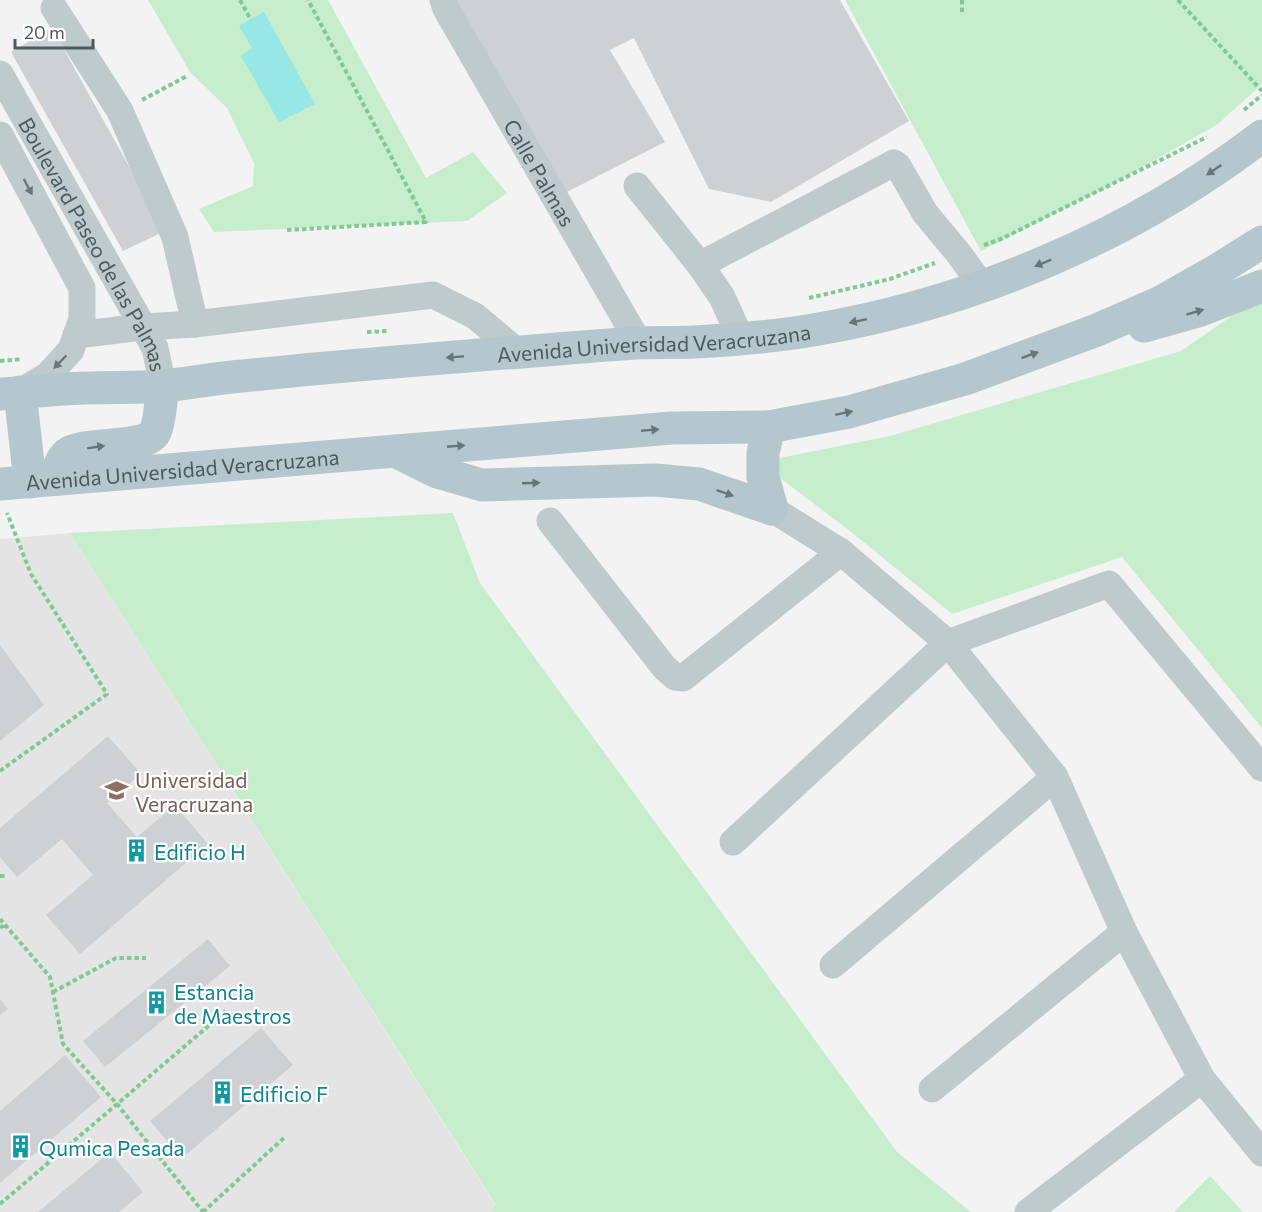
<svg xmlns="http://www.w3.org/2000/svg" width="1262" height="1212" font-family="Commissioner,sans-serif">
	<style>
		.education { fill: #e5e4e4 }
		.green { fill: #c6edcc }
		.water { fill: #96e7e6 }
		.building { fill: #cdd1d4 }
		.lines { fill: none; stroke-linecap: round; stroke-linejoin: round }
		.path { stroke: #80c995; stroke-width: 4; stroke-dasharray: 4.5 3; stroke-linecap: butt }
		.minor { stroke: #bfcacd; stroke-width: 27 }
		.major { stroke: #b5c7ce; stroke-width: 33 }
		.oneway { fill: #66757b }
		.oneway2 { fill: #68767a }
		.labels { text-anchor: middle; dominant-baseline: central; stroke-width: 4.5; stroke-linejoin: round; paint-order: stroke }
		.street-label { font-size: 21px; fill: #4b5a5f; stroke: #fff }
		.education-label { font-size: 21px; fill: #785e54; stroke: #fff; text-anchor: start }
		.culture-label { font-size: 21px; fill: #0d838f; stroke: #fff; text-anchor: start }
	</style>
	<rect width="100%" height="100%" fill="#f4f3f3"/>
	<path class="education" d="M70 533 496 1206 490 1212H0V539Z"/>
	<path class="green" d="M148 0H328L426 178 473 152 507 193 467 221 214 232 199 209 253 186 254 163 227 108 190 72Z
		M845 0H1262V84L1218 124 1104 189 981 251Z
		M1262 295V728L1122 557 952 614 850 531 759 462 890 436 1181 351Z
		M453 513 480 583 897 1152 971 1212H490L496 1205 70 533Z
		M1210 1176 1243 1212H1174Z"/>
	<path class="water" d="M264 12 315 104 279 122 241 56 252 48 239 26Z"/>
	<path class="building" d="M454 0H840L909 121 771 202 709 189 634 38 610 50 665 142 559 196Z
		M52 28 165 231 123 251 11 52Z
		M0 645 44 705 0 741Z
		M108 736 141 774 107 803 137 837 175 805 208 844 80 954 46 915 93 875 62 839 17 877 0 857V828Z
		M208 939 230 966 105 1067 83 1041Z
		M0 999 8 1009 0 1015Z
		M261 1028 293 1065 182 1158 150 1121Z
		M65 1055 101 1097 0 1183V1111Z
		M110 1152 143 1192 119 1212H38Z"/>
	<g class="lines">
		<path class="path" d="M240 0 251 20
			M962 0V12
			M1178 0 1262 91
			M142 100 187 76
			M1244 110 1262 95
			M287 230 426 222 308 0
			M984 245 1001 239 1207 137
			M809 298 890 279 935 263
			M367 332 387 331
			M0 361 22 359
			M0 771 107 694 31 574 7 513
			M0 876H5
			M0 919 50 977 63 1044 117 1104 203 1212
			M0 928 5 924
			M53 992 116 958H146
			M0 1204 226 1011
			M203 1212 285 1137"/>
		<g class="minor">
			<path id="s1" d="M443 0 446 9 639 343"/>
			<path d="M54 8 120 111 175 237 195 324"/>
			<path id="s2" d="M0 74 155 348 163 386"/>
			<path d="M0 135 82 288V319L71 350 48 375 20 392"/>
			<path d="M637 186 700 265 722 297 741 339"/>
			<path d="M700 265 894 163 898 166 925 213 959 254 982 286"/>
			<path d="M76 335 143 327 195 324 433 295 475 316 518 352"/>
			<path d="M772 509 841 552 948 643 1055 777 1124 932 1202 1079 1262 1153"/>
			<path d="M550 521 664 667 675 677 683 678 841 552"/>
			<path d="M733 842 948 643 1109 584 1262 768"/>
			<path d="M833 965 1055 777"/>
			<path d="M932 1089 1124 932"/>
			<path d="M1028 1212 1202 1079"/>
		</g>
		<g class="major">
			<path d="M1144 326 1201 310 1262 286"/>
			<path d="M20 392 30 482"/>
			<path id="s3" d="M0 394C28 392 57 389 85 388 112 387 138 388 164 386 191 383 216 378 243 376 326 367 409 361 492 354 540 351 588 346 636 343 656 342 676 343 695 342 733 340 770 337 807 331 971 304 1130 237 1262 136"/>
			<path d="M769 427 763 453V477L772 509"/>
			<path d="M395 451 437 472 482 485 655 480 699 484 772 509"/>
			<path d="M55 479C58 471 60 460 67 454 83 441 146 450 155 432 160 422 161 398 163 386"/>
			<path id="s4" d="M0 484 672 428 769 427 849 412 965 379 1097 330 1159 303 1219 269 1262 242"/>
		</g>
	</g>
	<defs><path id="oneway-solid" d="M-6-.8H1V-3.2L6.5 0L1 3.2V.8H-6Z" transform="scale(1.5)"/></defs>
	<g class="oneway">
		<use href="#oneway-solid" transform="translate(1214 170) rotate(146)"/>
		<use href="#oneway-solid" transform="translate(1043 263) rotate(158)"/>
		<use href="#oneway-solid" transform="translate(1195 312) rotate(-17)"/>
		<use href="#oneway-solid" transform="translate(858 321) rotate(168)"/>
		<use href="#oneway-solid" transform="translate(1030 355) rotate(-20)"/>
		<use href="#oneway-solid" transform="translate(455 357) rotate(176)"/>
		<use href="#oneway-solid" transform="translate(844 413) rotate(-12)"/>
		<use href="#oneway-solid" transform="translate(650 430) rotate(-5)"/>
		<use href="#oneway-solid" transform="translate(456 446) rotate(-5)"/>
		<use href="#oneway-solid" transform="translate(96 447) rotate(-9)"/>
		<use href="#oneway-solid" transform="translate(531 483) rotate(-2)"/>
		<use href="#oneway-solid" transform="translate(725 493) rotate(19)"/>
	</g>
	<g class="oneway2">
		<use href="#oneway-solid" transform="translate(28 187) rotate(62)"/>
		<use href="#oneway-solid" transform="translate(60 362) rotate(134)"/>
	</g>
	<defs>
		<symbol id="university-bare" viewBox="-9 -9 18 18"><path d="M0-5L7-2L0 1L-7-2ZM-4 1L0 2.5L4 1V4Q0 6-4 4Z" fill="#8d6e63" stroke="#fff" stroke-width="2.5" paint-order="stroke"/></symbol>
		<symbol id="building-bare" viewBox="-9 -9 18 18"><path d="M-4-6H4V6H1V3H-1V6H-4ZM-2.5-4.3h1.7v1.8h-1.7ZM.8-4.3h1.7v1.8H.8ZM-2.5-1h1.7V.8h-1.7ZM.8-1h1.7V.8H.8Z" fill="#0f9aa8" stroke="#fff" stroke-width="2.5" paint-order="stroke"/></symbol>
	</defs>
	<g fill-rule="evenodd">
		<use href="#university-bare" x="100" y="774" width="33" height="33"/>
		<use href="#building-bare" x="120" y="834" width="33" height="33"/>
		<use href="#building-bare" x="140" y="986" width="33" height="33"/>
		<use href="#building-bare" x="206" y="1076" width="33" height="33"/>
		<use href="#building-bare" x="4" y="1130" width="33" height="33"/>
	</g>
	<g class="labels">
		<g class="street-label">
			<text stroke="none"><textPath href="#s1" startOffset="198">Calle Palmas</textPath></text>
			<text stroke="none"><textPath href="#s2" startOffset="195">Boulevard Paseo de las Palmas</textPath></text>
			<text stroke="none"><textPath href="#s3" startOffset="656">Avenida Universidad Veracruzana</textPath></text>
			<text stroke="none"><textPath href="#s4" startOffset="183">Avenida Universidad Veracruzana</textPath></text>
		</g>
		<g class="education-label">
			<text x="135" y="779">Universidad<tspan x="135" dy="24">Veracruzana</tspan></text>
		</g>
		<g class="culture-label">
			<text x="154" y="851">Edificio H</text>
			<text x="174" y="991">Estancia<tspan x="174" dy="24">de Maestros</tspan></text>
			<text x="240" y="1093">Edificio F</text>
			<text x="39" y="1147">Qumica Pesada</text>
		</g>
	</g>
	<path d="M15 39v9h78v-9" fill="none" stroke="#4b5a5f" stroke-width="3"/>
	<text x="24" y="39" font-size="18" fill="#4b5a5f" stroke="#ffffff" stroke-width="4.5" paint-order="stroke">20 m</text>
</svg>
